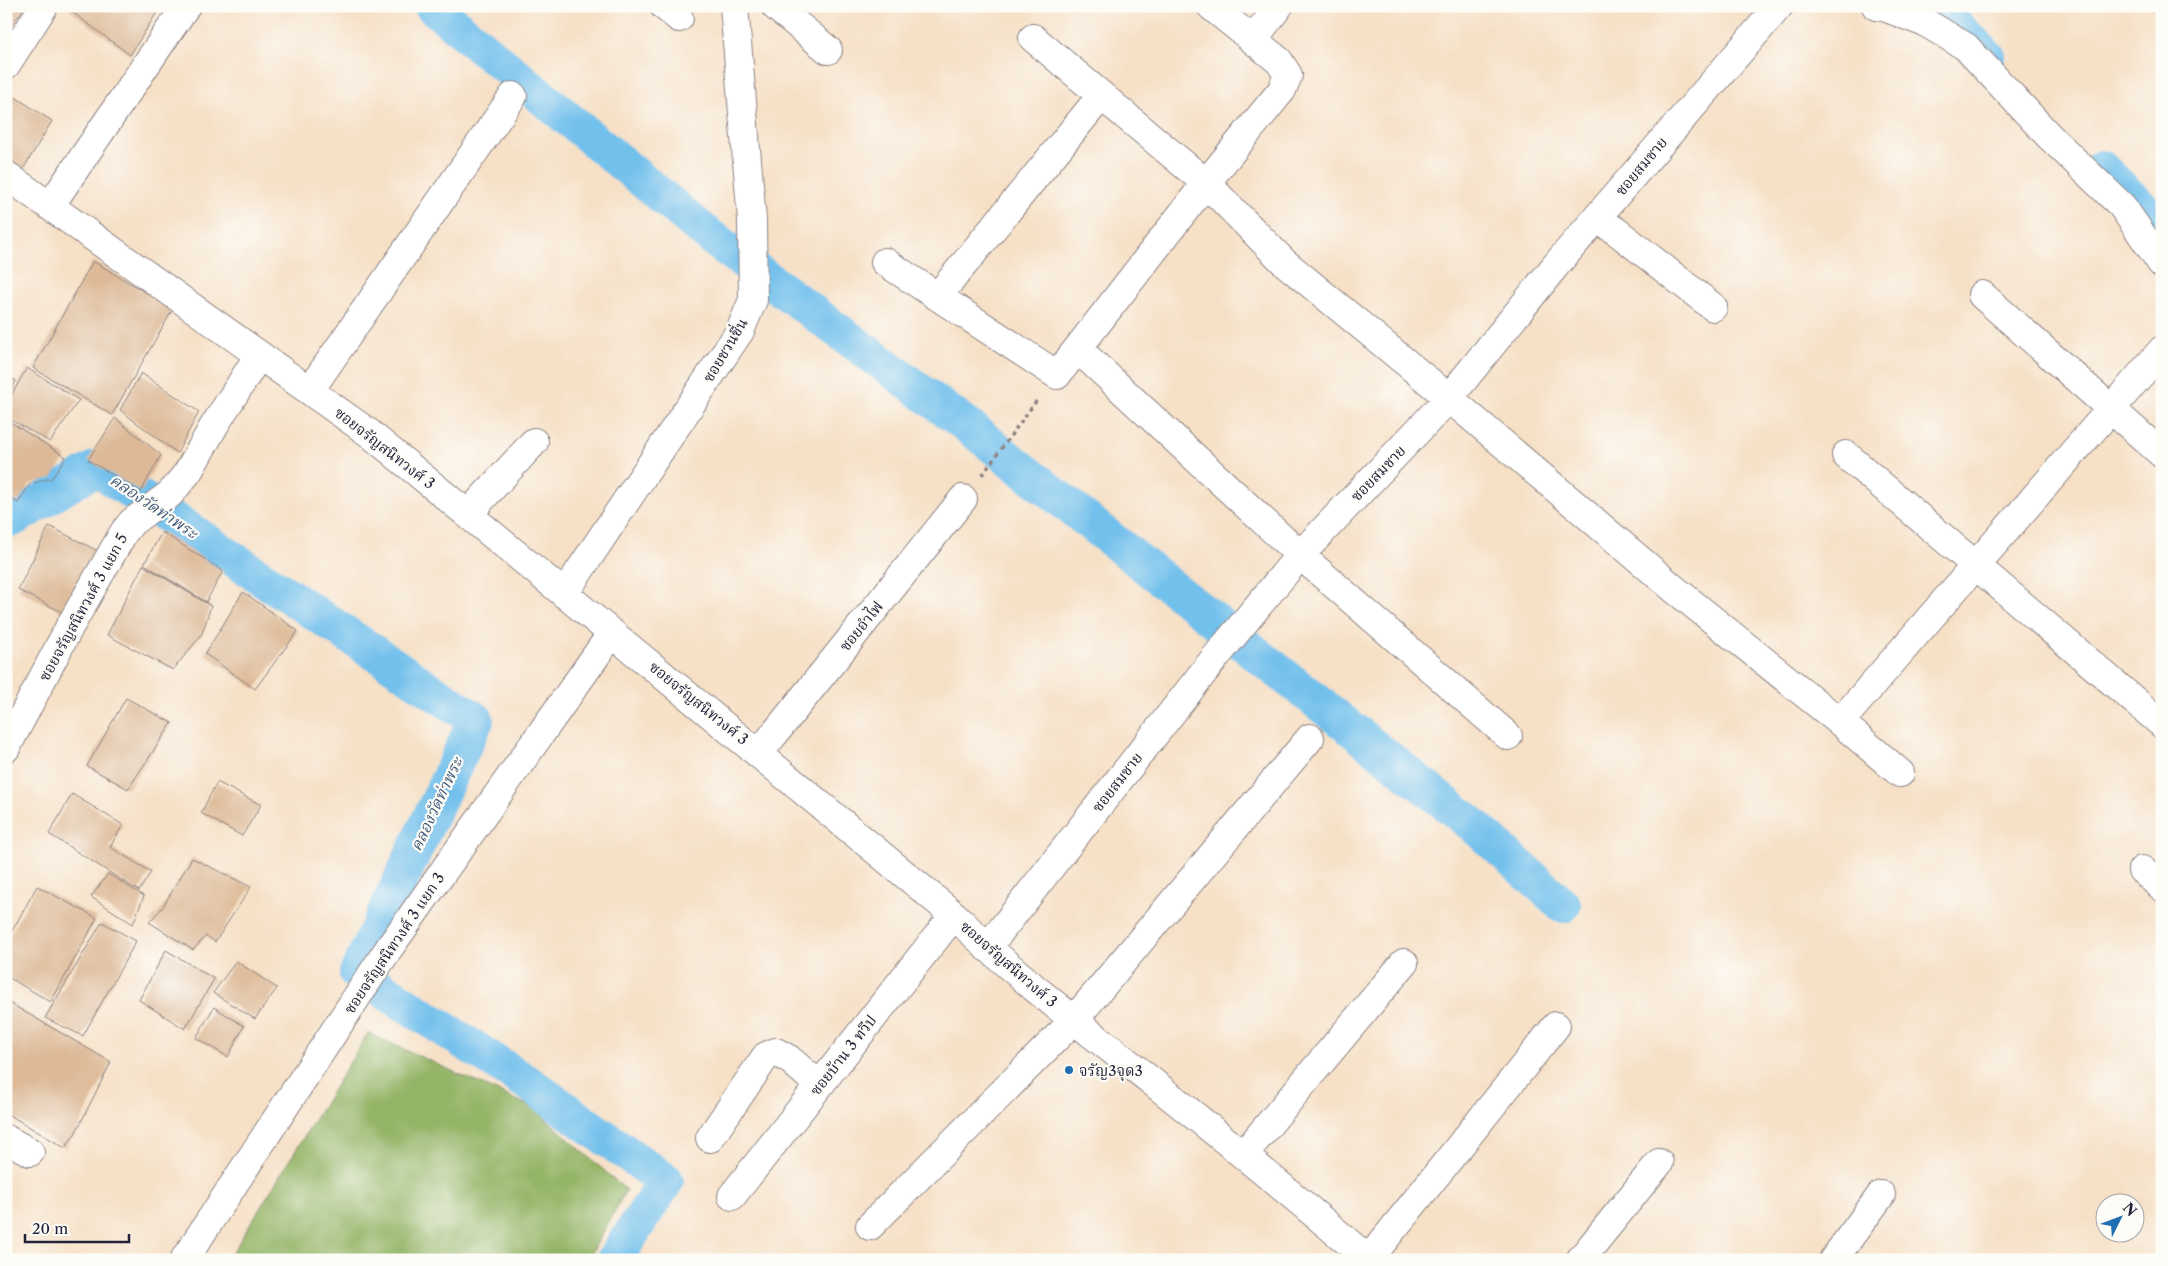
<svg xmlns="http://www.w3.org/2000/svg" width="2168" height="1266" font-family="'Libre Caslon Text','Noto Serif Thai',serif">
	<style>
		.forest { fill: #94b568; stroke: #5b6c52 }
		.lines { fill: none; stroke-linecap: round; stroke-linejoin: round }
		.canal { stroke: #72c0ec; stroke-width: 36 }
		.building { fill: #ddb997 }
		.minor-casing { stroke: #8c8180; stroke-width: 30 }
		.path { stroke: #8c8180; stroke-width: 3; stroke-dasharray: 4 4; stroke-linecap: butt }
		.minor { stroke: #fff; stroke-width: 28 }
		.poi-dot { fill: #1f6fb2; stroke: #fdfcf7; stroke-width: 2 }
		.labels { text-anchor: middle; dominant-baseline: central; stroke-width: 4.5; stroke-linejoin: round; paint-order: stroke }
		.street-label { font-size: 15px; fill: #22223b; stroke: #fdfcf7 }
		.poi-label { font-size: 15px; fill: #22223b; stroke: #fdfcf7; text-anchor: start }
		.water-label { font-size: 16px; font-style: italic; fill: #3e5979; stroke: #fdfcf7 }
	</style>
	<rect width="100%" height="100%" fill="#fdfcf7"/>
	<filter id="ink" filterUnits="userSpaceOnUse"><feTurbulence type="fractalNoise" baseFrequency=".02" numOctaves="2"/><feDisplacementMap in="SourceGraphic" scale="10" xChannelSelector="R" yChannelSelector="G"/><feConvolveMatrix kernelMatrix="1 2 1 2 8 2 1 2 1" color-interpolation-filters="sRGB"/></filter>
	<filter id="wash" filterUnits="userSpaceOnUse"><feTurbulence type="fractalNoise" baseFrequency=".0096" numOctaves="4" result="noise"/><feDisplacementMap in="SourceGraphic" scale="20" xChannelSelector="R" yChannelSelector="G"/><feGaussianBlur stdDeviation="1.12" result="paint"/><feColorMatrix in="noise" values="0 0 0 0 0 0 0 0 0 0 0 0 0 0 0 0 0 1.4 0 .05"/><feComposite in="paint" operator="in"/></filter>
	<g filter="url(#wash)">
		<rect width="100%" height="100%" fill="#f6e0c6"/>
		<path class="forest" d="M368 1033 534 1108 626 1190 588 1260H228Z"/>
		<g class="lines">
			<path class="canal" d="M432 6 712 238 969 427 1472 824 1563 905
				M1935 6 1988 57
				M2101 168 2162 227
				M6 517 13 519 96 468 476 720 357 973 531 1085 666 1181 614 1260"/>
		</g>
		<g id="blocks">
			<path class="building" d="M6 6H25L6 33Z
				M64 6H161L130 55Z
				M6 91 52 121 22 171 6 160Z
				M93 261 173 309 112 415 33 368Z
				M27 368 79 400 50 442 6 417V404Z
				M141 373 199 412 177 453 120 410Z
				M6 376 16 381 6 398Z
				M115 418 161 455 141 492 88 460Z
				M7 420 66 457 52 478 30 484 18 503 6 496Z
				M49 526 98 551 68 615 18 590Z
				M162 532 223 571 206 602 144 564Z
				M143 565 211 606 202 634 173 670 107 635Z
				M243 592 298 631 255 689 205 654Z
				M126 698 172 723 128 789 87 766Z
				M217 782 261 805 242 836 201 813Z
				M72 794 123 825 110 847 151 872 139 891 49 834Z
				M192 858 251 887 215 942 206 936 193 950 149 922 162 908Z
				M108 874 144 896 133 924 91 897Z
				M37 886 97 918 51 1002 6 976V942Z
				M102 922 136 941 83 1036 45 1018Z
				M166 950 214 979 185 1029 139 1000Z
				M236 961 277 988 255 1019 213 993Z
				M6 1001 111 1062 75 1134 65 1148 6 1113Z
				M214 1007 244 1026 228 1057 196 1038Z"/>
		</g>
	</g>
	<g filter="url(#ink)">
		<use href="#blocks" fill-opacity="0" stroke="#8c8180" stroke-width="1"/>
		<g class="lines">
			<defs>
				<path id="minor" d="M664 6 679 18
					M775 6 828 50
					M1876 6 1884 7 1928 24 1966 47 2049 136 2122 206 2162 264
					M1033 38 1206 183 1284 262 1449 398 1673 588 1840 722 1900 773
					M1253 40 1279 6
					M6 65 44 6
					M6 175 369 433 954 915C1014 975 1083 1027 1150 1080 1224 1139 1297 1198 1369 1260
					M50 206 186 6
					M1597 219 1616 231 1713 307
					M885 262 1057 375 1206 183 1282 90 1288 75 1279 61 1211 6
					M1982 295 2162 454
					M938 296 1101 96
					M1078 349 1300 555 1508 736
					M310 390 513 96
					M1846 455 2162 724
					M468 514 534 442
					M564 594 740 331 753 300 752 220 734 6
					M1840 722 2162 350
					M6 748 70 626 124 532 132 522 170 494 188 472 214 426 259 355
					M759 753 963 499
					M2142 870 2162 887
					M987 948 1214 659 1300 555 1449 398 1556 265 1779 6
					M710 1138 766 1056 776 1052 789 1059 819 1085
					M6 1139 30 1152
					M1244 1154 1404 963
					M732 1196 954 915
					M870 1226 1074 1020 1310 738
					M1369 1259 1556 1026
					M184 1260 387 951 612 633
					M1580 1260 1659 1163
					M1833 1260 1881 1195"/>
			</defs>
			<use href="#minor" class="minor-casing"/>
			<path class="path" d="M982 475 1037 400"/>
			<use href="#minor" class="minor"/>
		</g>
	</g>
	<circle class="poi-dot" cx="1069" cy="1070" r="5"/>
	<g class="labels">
		<g class="street-label">
			<text transform="translate(1641 166) rotate(-50)">ซอยสมชาย</text>
			<text transform="translate(725 350) rotate(-59)">ซอยชวนชื่น</text>
			<text transform="translate(385 448) rotate(38)">ซอยจรัญสนิทวงศ์ 3</text>
			<text transform="translate(1378 473) rotate(-46)">ซอยสมชาย</text>
			<text transform="translate(83 607) rotate(-61)">ซอยจรัญสนิทวงศ์ 3 แยก 5</text>
			<text transform="translate(861 626) rotate(-51)">ซอยอำไฟ</text>
			<text transform="translate(699 703) rotate(39)">ซอยจรัญสนิทวงศ์ 3</text>
			<text transform="translate(1117 782) rotate(-52)">ซอยสมชาย</text>
			<text transform="translate(394 943) rotate(-56)">ซอยจรัญสนิทวงศ์ 3 แยก 3</text>
			<text transform="translate(1009 964) rotate(41)">ซอยจรัญสนิทวงศ์ 3</text>
			<text transform="translate(843 1055) rotate(-52)">ซอยบ้าน 3 ทวีป</text>
		</g>
		<g class="poi-label">
			<text x="1079" y="1070">จรัญ3จุด3</text>
		</g>
		<g class="water-label">
			<text transform="translate(154 506) rotate(34)">คลองวัดท่าพระ</text>
			<text transform="translate(436 804) rotate(-65)">คลองวัดท่าพระ</text>
		</g>
	</g>
	<rect width="2168" height="1266" fill="none" stroke="#fdfcf7" stroke-width="25"/>
	<g transform="translate(2120 1218) rotate(48)"><circle r="24" fill="#fdfcf7" stroke="#a5a5ac"/>
	<path d="M0-4L9 19L0 12L-9 19Z" fill="#1f6fb2"/>
	<text y="-8" font-size="14" font-weight="bold" text-anchor="middle" fill="#22223b">N</text>
	</g>
	<path d="M25 1234v8h104v-8" fill="none" stroke="#22223b" stroke-width="2.5"/>
	<text x="32" y="1234" font-size="15" fill="#22223b" stroke="#fdfcf7" stroke-width="4" paint-order="stroke">20 m</text>
</svg>
